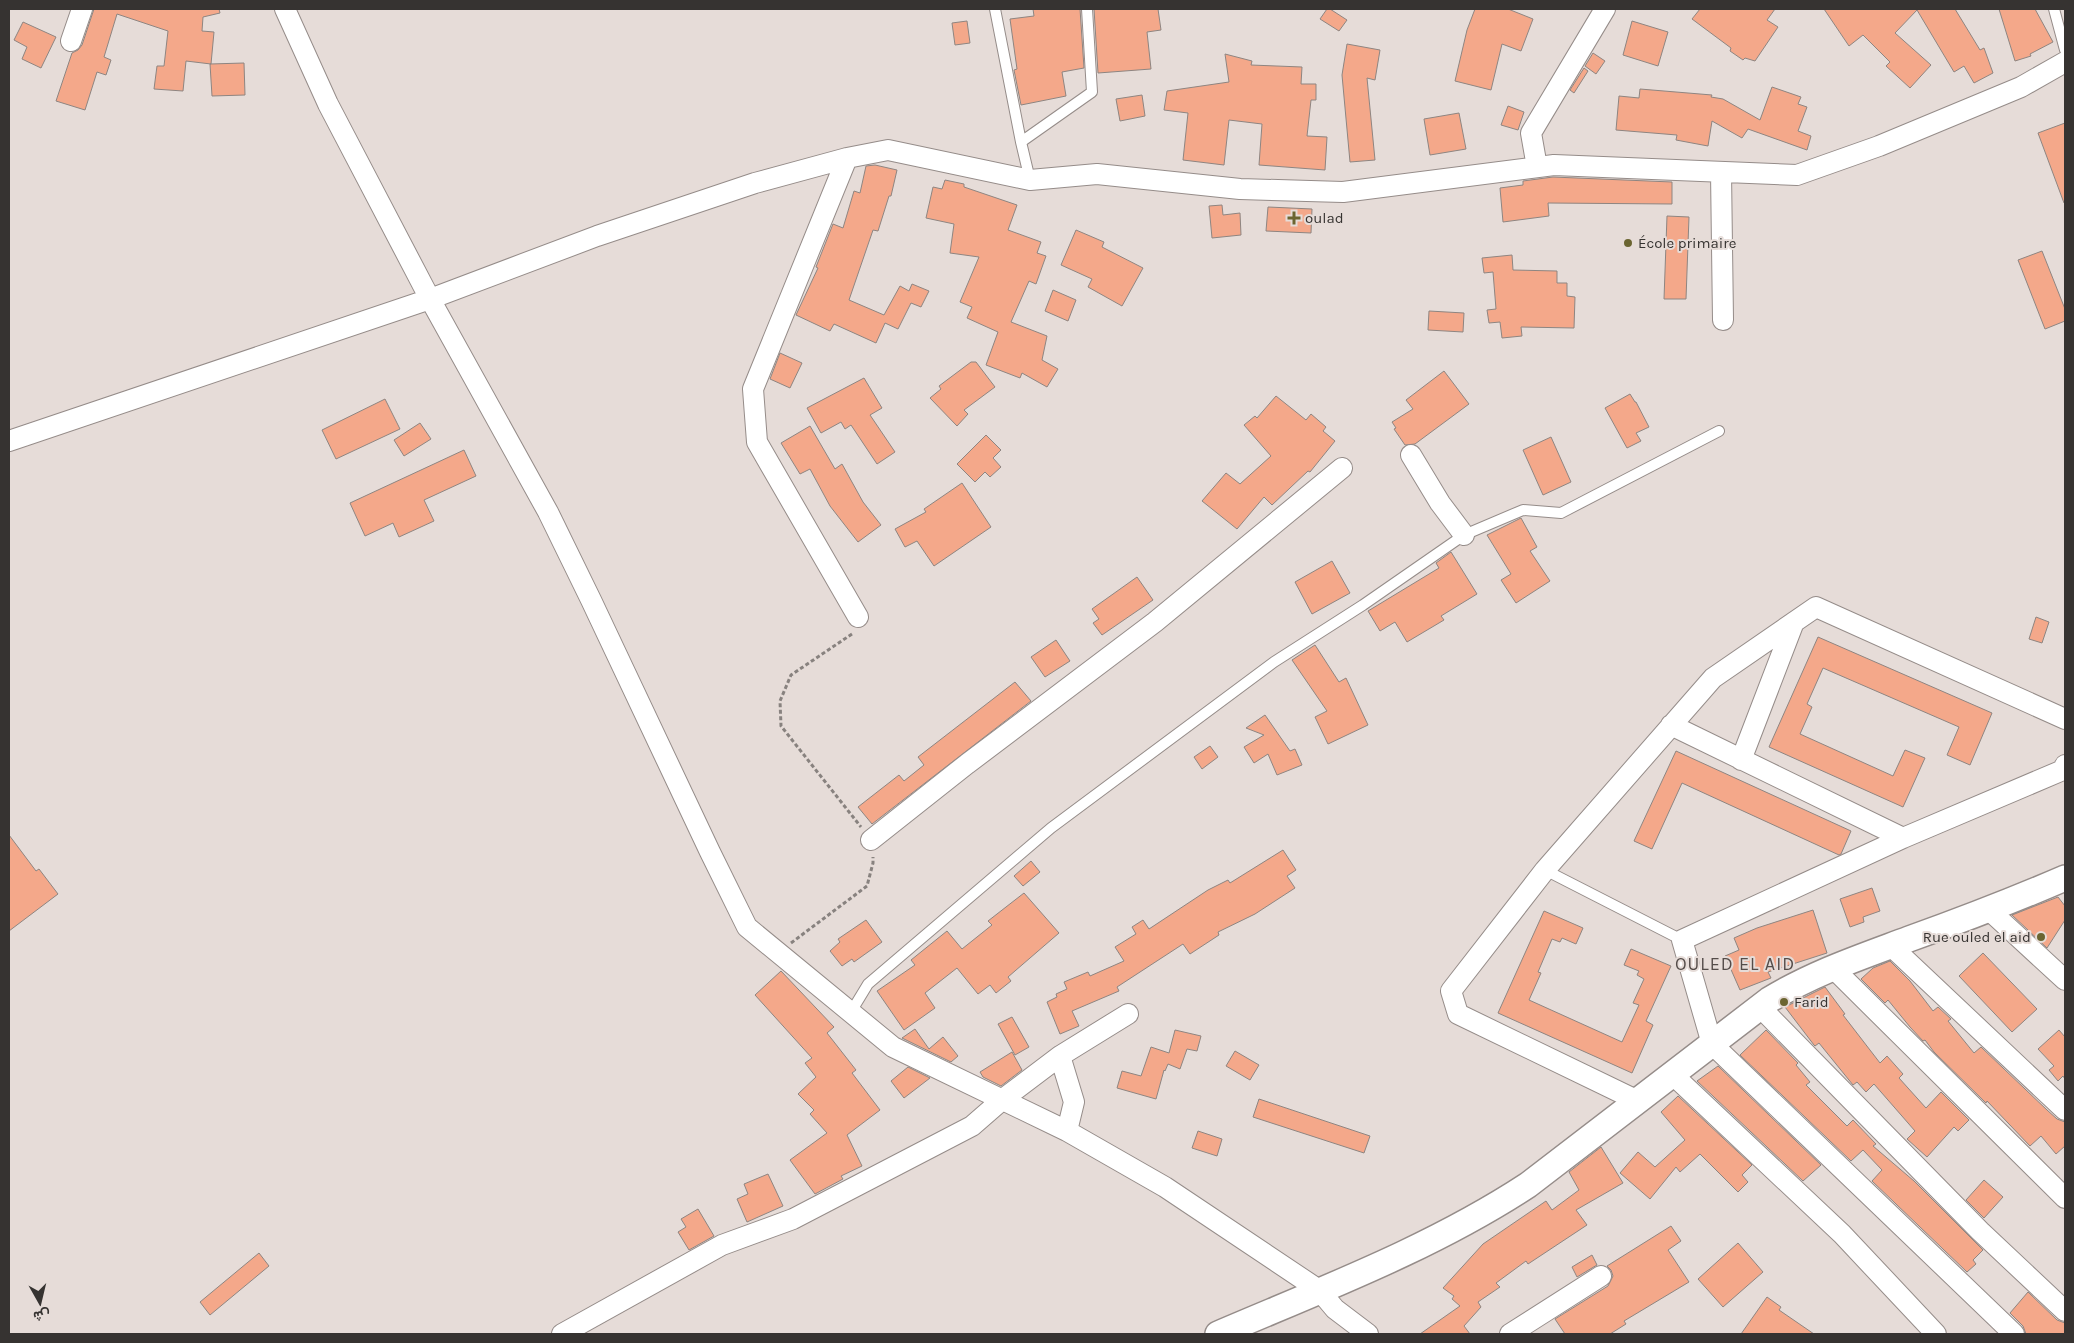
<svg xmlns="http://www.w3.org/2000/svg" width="2074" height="1343" font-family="Karla,Vazirmatn,sans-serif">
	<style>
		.building { fill: #f4a88a; stroke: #8e8581 }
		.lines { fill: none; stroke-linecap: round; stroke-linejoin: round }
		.service-casing { stroke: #958c89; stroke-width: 12 }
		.minor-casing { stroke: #958c89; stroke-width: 22 }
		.tertiary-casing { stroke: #958c89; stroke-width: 28 }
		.path { stroke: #88827f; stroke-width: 3; stroke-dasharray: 4 2.5; stroke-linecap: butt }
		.service { stroke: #fff; stroke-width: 10 }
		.minor { stroke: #fff; stroke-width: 20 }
		.tertiary { stroke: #fff; stroke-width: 25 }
		.poi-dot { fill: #6b6531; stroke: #e6dcd8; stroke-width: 2 }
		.labels { text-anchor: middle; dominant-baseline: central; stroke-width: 4; stroke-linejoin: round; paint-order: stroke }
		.poi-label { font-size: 15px; fill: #363331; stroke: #e6dcd8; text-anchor: start }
		.quarter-label { font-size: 18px; letter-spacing: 1px; fill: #544c49; stroke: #e6dcd8 }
	</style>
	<rect width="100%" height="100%" fill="#e6dcd8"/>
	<path class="building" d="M94 9H219L220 13 203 17 202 31 214 32 211 64 186 61 183 91 154 89 157 66H164L168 31 117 14 104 57 111 60 106 75 97 72 85 110 56 101 72 53 78 50 82 45Z
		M1033 9H1080L1084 68 1062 72 1066 96 1021 105 1014 70 1017 69 1010 19 1034 16Z
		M1094 9H1158L1161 30 1147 32 1151 69 1098 73Z
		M1327 9H1330L1347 20 1339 31 1320 19Z
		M1475 9H1508L1533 19 1521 51 1502 44 1491 90 1455 81 1467 30Z
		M1700 9H1775L1767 20 1778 27 1755 61 1745 58 1743 60 1730 51 1731 48 1692 19Z
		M1824 9H1955L1980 50 1984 48 1993 73 1974 83 1964 66 1954 72 1917 10 1895 33 1931 65 1910 88 1886 66 1890 62 1863 35 1849 46Z
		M1999 9H2035L2053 42 2030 54 2031 56 2015 61Z
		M967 21 970 43 955 45 952 23Z
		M1632 21 1668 32 1658 66 1623 55Z
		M23 22 56 37 41 68 22 59 27 47 14 40Z
		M1347 44 1380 50 1375 80 1367 78 1375 160 1350 162 1342 75Z
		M1593 53 1605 61 1596 74 1585 66Z
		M1225 54 1252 61 1251 65 1302 67 1301 84H1316V100H1311L1307 136 1327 137 1325 170 1259 165 1262 124 1229 120 1224 165 1183 160 1188 113 1164 110 1167 91 1229 82Z
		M244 63 245 95 212 96 210 64Z
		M1584 68 1588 71 1574 93 1570 90Z
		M1772 87 1801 97 1798 104 1807 107 1798 131 1811 136 1807 150 1748 129 1742 138 1712 121 1708 146 1676 140 1677 135 1616 130 1619 96 1639 98 1640 89 1712 95 1711 97 1723 99 1760 120Z
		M1142 95 1145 116 1120 121 1116 99Z
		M1508 106 1524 112 1518 130 1501 125Z
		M1459 113 1466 149 1430 155 1424 119Z
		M2065 123V202L2064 203 2038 133Z
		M875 165 897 170 891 196H889L878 231 873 230 849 300 884 315 900 286 909 291 912 284 929 291 921 307 911 303 898 329 885 323 876 343 834 324 830 331 796 315 818 268 816 267 833 224 843 228 854 191 860 193 866 166Z
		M1553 177 1672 182V204L1548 203 1549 216 1503 222 1500 188 1523 185V181Z
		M945 180 964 184V187L1017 205 1008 230 1041 242 1037 253 1046 256 1036 284 1029 281 1011 322 1047 336 1042 360 1058 369 1047 387 1022 373 1020 378 986 365 998 332 967 318 972 307 960 302 979 257 950 253 954 224 926 218 933 187 942 189Z
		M1222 205 1223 215 1240 213 1241 235 1212 238 1209 206Z
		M1268 207 1312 209 1311 233 1266 231Z
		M1667 216 1689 217 1686 299H1664Z
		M1076 230 1104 242 1102 247 1143 268 1122 306 1088 287 1092 279 1061 265Z
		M2042 251 2065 309V321L2045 329 2018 260Z
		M1512 255 1513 270 1557 271V283H1567V296L1575 297 1574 328 1521 327 1522 336 1502 338 1500 322 1489 323 1487 310 1496 309 1493 272 1484 273 1482 258Z
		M1053 290 1076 300 1068 321 1045 311Z
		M1429 311 1464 313 1463 332 1428 330Z
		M780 353 802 363 790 388 770 379Z
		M971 362H976L995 387 964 410 968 414 957 426 930 398 941 389 939 386Z
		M1444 371 1469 404 1415 444 1405 445 1394 429 1396 428 1392 422 1413 409 1406 400Z
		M864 378 882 408 870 415 895 452 877 464 851 425 845 429 841 422 821 433 807 408Z
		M1630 394 1635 402H1636L1649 427 1636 433 1641 441 1627 448 1605 408Z
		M1276 396 1306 420 1311 414 1326 427 1323 431 1335 441 1310 472 1308 471 1272 505 1264 497 1237 529 1202 501 1226 473 1240 484 1271 456 1244 425 1255 416 1257 418Z
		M385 399 400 429 336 459 322 430Z
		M420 423 431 439 404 456 394 440Z
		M810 426 835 469 842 464 863 502 881 525 858 542 830 506 810 469 800 474 781 443Z
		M986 435 1001 450 993 458 1001 467 990 477 985 472 975 482 957 464Z
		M1551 437 1571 482 1543 495 1523 450Z
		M464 450 476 476 424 500 434 521 399 537 393 523 365 536 350 503Z
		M962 483 991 527 934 566 917 541 905 547 895 529 926 512 924 509Z
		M1521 518 1537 547 1530 551 1550 581 1516 603 1501 580 1511 574 1487 535Z
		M1451 552 1477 594 1441 616 1444 620 1407 642 1395 622 1380 631 1368 611 1439 568 1436 563Z
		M1332 561 1350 593 1312 614 1295 582Z
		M1137 577 1153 600 1102 635 1093 623 1099 619 1092 609Z
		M2036 617 2049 622 2042 643 2029 639Z
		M1818 637 1992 713 1970 765 1947 755 1959 727 1823 668 1807 704 1812 707 1800 734 1893 776 1905 750 1925 758 1903 807 1769 747Z
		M1056 640 1070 661 1045 677 1031 657Z
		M1315 645 1339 682 1346 678 1368 725 1328 744 1315 717 1327 711 1292 660Z
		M1015 682 1031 701 872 824 858 807 899 775 904 781 924 765 918 757Z
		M1265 715 1290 751 1295 749 1302 765 1277 775 1268 754 1254 763 1244 747 1264 735 1246 728Z
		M1210 746 1218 757 1202 769 1194 757Z
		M1676 751 1851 831 1841 854 1839 855 1682 783 1652 849 1634 841Z
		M9 835 36 871 39 869 58 894 9 931Z
		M1283 850 1296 870 1287 876 1295 888 1255 914 1218 932 1219 935 1190 954 1183 944 1117 987 1119 991 1072 1011 1079 1026 1060 1034 1047 1002 1057 997 1056 994 1067 989 1064 982 1088 972 1090 976 1124 961 1115 947 1136 934 1132 927 1143 920 1149 929 1208 890 1228 880 1230 883Z
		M1031 861 1040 872 1023 886 1014 876Z
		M1872 888 1880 911 1863 917 1864 922 1850 927 1840 899Z
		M1024 893 1059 933 1008 977 1011 981 996 993 990 985 978 994 957 968 925 993 935 1008 904 1030 877 991 915 965 911 960 947 931 962 949 992 925 988 921Z
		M2058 897 2065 906V920L2047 948 2012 915Z
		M1813 910 1827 953 1768 972 1771 978 1740 990 1725 956 1739 950 1734 938 1757 928Z
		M1544 911 1583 928 1576 944 1562 938 1560 942 1552 939 1538 972 1541 973 1529 1000 1622 1042 1639 1005 1633 1003 1644 979 1637 975 1639 971 1624 965 1631 949 1671 966 1646 1021 1653 1025 1632 1073 1498 1013Z
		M866 920 882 942 854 962 852 959 842 966 830 951 840 942 838 939Z
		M1983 953 2037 1009 2012 1032 1959 976Z
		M1890 961 1910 981 1933 1011 1938 1007 1951 1019 1948 1021 1974 1053 1981 1047 2047 1110 2057 1119 2065 1122V1146L2056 1154 2041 1136 2030 1146 1987 1101 1986 1103 1934 1052 1925 1040 1923 1041 1910 1027 1888 1000 1885 1003 1861 979 1873 968Z
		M781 971 834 1027 827 1033 856 1070 852 1073 880 1110 847 1135 862 1166 841 1176 843 1179 815 1194 790 1160 827 1133 810 1114 814 1110 798 1094 816 1077 805 1063 812 1058 755 995Z
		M1825 987 1845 1014 1843 1015 1880 1063 1887 1056 1903 1074 1899 1078 1926 1108 1941 1092 1969 1120 1958 1131 1954 1127 1927 1157 1907 1139 1915 1131 1874 1084 1866 1092 1857 1082 1853 1085 1819 1043 1815 1046 1814 1045 1785 1007Z
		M1012 1017 1029 1047 1015 1055 998 1024Z
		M915 1029 929 1049 943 1037 958 1056 951 1062 902 1038Z
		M1175 1030 1201 1036 1197 1051 1187 1049 1180 1069 1168 1064 1165 1071 1164 1070 1156 1099 1117 1088 1122 1071 1141 1076 1151 1047 1169 1053Z
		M1766 1030 1798 1063 1796 1065 1810 1082 1806 1085 1847 1126 1853 1120 1876 1144 1873 1146 1914 1181 1983 1250 1973 1260 1976 1264 1967 1272 1872 1181 1882 1170 1863 1150 1851 1161 1740 1055Z
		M2059 1030 2065 1037V1079L2063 1076 2058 1081 2049 1070 2054 1066 2038 1049Z
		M1235 1051 1259 1065 1250 1080 1226 1066Z
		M1012 1052 1022 1070 1001 1086 983 1077 980 1072Z
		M1718 1066 1821 1165 1803 1181 1697 1081Z
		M908 1067 930 1078 904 1098 891 1081Z
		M1678 1096 1752 1165 1742 1175 1748 1182 1738 1192 1700 1154 1680 1172 1676 1167 1650 1199 1620 1173 1638 1152 1655 1167 1685 1140 1661 1112Z
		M1259 1099 1370 1136 1364 1153 1253 1117Z
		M1198 1131 1222 1139 1217 1156 1192 1148Z
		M1601 1147 1623 1183 1576 1210 1587 1225 1528 1264 1526 1261 1496 1283 1500 1287 1478 1302 1481 1307 1464 1326 1470 1334H1420L1460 1306 1452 1299 1454 1296 1443 1288 1483 1244 1546 1201 1552 1210 1579 1190 1569 1172Z
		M768 1174 783 1206 747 1222 737 1199 748 1194 744 1184Z
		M1984 1180 2003 1197 1984 1218 1966 1200Z
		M698 1209 714 1236 689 1250 678 1232 686 1227 681 1219Z
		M1671 1226 1681 1241 1668 1250 1689 1282 1624 1321 1626 1324 1610 1334H1565L1555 1319 1608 1286 1613 1276 1611 1270 1607 1266Z
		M1738 1243 1763 1272 1723 1307 1698 1279Z
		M259 1253 269 1266 210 1315 200 1302Z
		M1592 1255 1597 1265 1577 1277 1572 1267Z
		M2028 1292 2057 1320 2065 1323V1334H2026L2023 1326 2010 1313Z
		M1767 1297 1781 1307 1779 1310 1814 1334H1741Z"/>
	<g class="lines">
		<defs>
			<path id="service" d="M995 9 1021 142
				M2054 9 2065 50
				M1030 180 1021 142 1092 92 1087 9
				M1545 870 1682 940
				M851 1012 868 984 1051 828 1274 662 1363 605 1464 535 1523 510 1561 513 1719 431"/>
			<path id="minor" d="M285 9 328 104 430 299 548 512 591 600 710 852 747 927 893 1047 1067 1131 1165 1187 1319 1290 1335 1309 1368 1334
				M71 41 82 9
				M847 158 753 389 757 442 858 617
				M1537 167 1531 133 1605 9
				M1721 172 1723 320
				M9 441 430 299 597 236 755 183 847 158 888 150 1030 180 1097 174 1240 189 1343 192 1554 165 1797 175 1879 146 2021 87 2065 62
				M1411 455 1440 503 1464 535
				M1671 725 1903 838
				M1741 760 1794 622
				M871 840 967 764 1155 622 1342 468
				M1989 910 2065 980
				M1891 946 2065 1110
				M1832 967 2065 1198
				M1760 1007 1980 1231 2065 1311
				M1060 1056 1074 1102 1067 1131
				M1672 1074 1842 1234 1936 1334
				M1638 1101 1458 1014 1451 991 1545 870 1713 678 1816 607 2065 719
				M562 1334 722 1245 793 1219 972 1126 1003 1099 1060 1056 1128 1014
				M1510 1334 1601 1276
				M2014 1334 1712 1044 1682 940 1903 838 2063 770 2065 765"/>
			<path id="tertiary" d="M1218 1334C1323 1289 1432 1248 1528 1185L1769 1000C1813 973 1861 957 1909 939 1962 920 2014 900 2065 878"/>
		</defs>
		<use href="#service" class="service-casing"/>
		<use href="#minor" class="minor-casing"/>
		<use href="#tertiary" class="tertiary-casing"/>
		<path class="path" d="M852 634 791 675 780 701 781 726 861 827
			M791 943 867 886 873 863V857"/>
		<use href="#service" class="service"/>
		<use href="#minor" class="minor"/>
		<use href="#tertiary" class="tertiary"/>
	</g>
	<g class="poi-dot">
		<path d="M1291.5 210.5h5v5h5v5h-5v5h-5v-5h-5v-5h5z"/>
		<circle cx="1628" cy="243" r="5"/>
		<circle cx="2041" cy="937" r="5"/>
		<circle cx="1784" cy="1002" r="5"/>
	</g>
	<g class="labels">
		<g class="poi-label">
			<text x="1305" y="218">oulad</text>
			<text x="1638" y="243">École primaire</text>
			<text x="2031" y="937" text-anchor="end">Rue ouled el aid</text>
			<text x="1794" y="1002">Farid</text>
		</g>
		<g class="quarter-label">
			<text x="1735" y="964">OULED EL AID</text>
		</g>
	</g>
	<rect width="2074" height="1343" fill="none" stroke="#363331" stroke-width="20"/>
	<g transform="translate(40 1303) rotate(172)" stroke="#e6dcd8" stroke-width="4" paint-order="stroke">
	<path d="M0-4L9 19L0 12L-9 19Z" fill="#363331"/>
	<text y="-8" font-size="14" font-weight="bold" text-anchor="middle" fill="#363331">ش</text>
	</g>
</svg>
